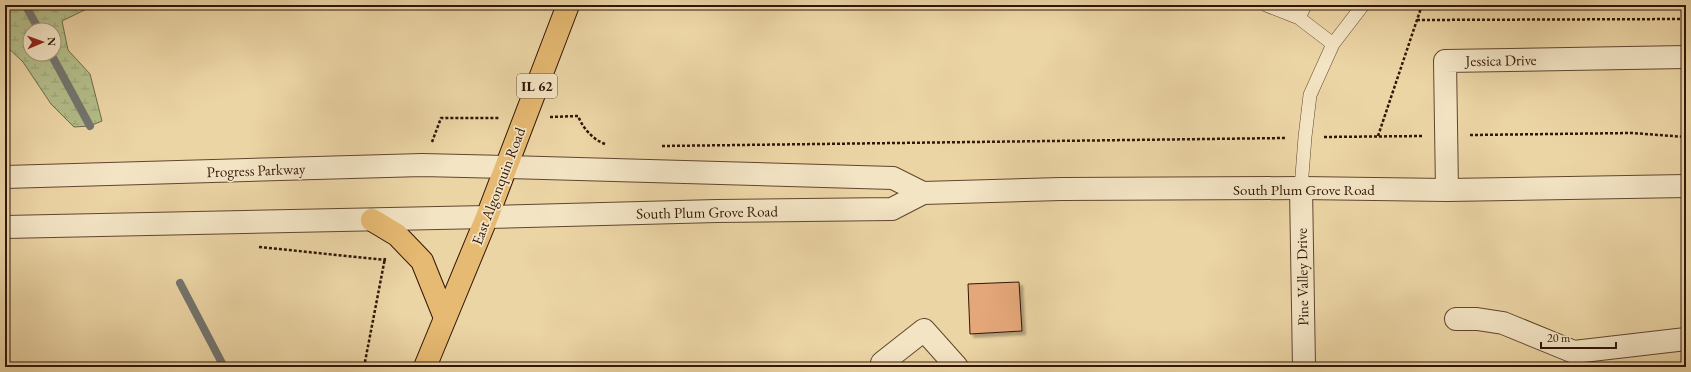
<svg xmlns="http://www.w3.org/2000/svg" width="1691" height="372" font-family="'EB Garamond',serif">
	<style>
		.wetland { fill: url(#wetland-marsh); stroke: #726a49; fill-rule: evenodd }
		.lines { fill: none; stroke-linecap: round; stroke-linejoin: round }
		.stream { stroke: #73756f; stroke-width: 8 }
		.building { fill: #e4a779; stroke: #311608; filter: url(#shadow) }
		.service-casing { stroke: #60462f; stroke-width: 14 }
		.minor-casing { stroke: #60462f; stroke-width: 24 }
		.tertiary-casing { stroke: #60462f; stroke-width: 24 }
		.primary-casing { stroke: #311608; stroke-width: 24 }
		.path { stroke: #311608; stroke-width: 2.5; stroke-dasharray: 3 2; stroke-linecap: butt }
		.service { stroke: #f3e4c4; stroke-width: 13 }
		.minor { stroke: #f3e4c4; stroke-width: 22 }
		.tertiary { stroke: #f3e4c4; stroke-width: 22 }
		.primary { stroke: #e6ba72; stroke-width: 22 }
		.labels { text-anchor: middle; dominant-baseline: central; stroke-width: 3.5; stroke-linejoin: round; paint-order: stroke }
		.shield { fill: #f3e4c4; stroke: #6b5440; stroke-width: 1 }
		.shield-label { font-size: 14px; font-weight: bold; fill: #311608 }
		.street-label { font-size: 15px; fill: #311608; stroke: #f3e4c4 }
	</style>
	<defs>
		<pattern id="wetland-marsh" width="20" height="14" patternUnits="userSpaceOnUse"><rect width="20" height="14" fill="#b3be8a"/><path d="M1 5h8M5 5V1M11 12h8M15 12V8" fill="none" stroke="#9aa376"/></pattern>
		<filter id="shadow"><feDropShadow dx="3.5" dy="3.5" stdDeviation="1" flood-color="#0004"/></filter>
	</defs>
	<rect width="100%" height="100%" fill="#ecd5a5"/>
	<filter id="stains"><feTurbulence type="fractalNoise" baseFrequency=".005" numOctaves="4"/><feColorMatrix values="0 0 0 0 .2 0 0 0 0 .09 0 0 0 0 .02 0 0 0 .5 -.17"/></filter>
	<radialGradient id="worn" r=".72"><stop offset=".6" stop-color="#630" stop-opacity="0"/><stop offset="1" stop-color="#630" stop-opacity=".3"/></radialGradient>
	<path class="wetland" d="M5 5H95L62 21 68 50 90 74 102 121 90 126 74 127 51 104 23 62 5 45ZM30 30H54V54H30Z"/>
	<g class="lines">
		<path class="stream" d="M29 5 28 10 39 30
			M51 54 90 126
			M180 283 224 367"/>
	</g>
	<path class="building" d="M1019 282 1022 331 970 334 968 284Z"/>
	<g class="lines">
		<defs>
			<path id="service" d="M1266 5 1299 18 1333 44
				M1299 18 1305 5
				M1301 188 1305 137 1310 95 1333 44 1363 5"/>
			<path id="minor" d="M5 177 422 165 506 167
				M1301 188 1304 367
				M1447 190 1445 61 1686 57
				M5 227 487 217
				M1456 319H1477L1503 323 1574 352 1686 339
				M881 367 882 363 924 330 957 367"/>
			<path id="tertiary" d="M506 167 893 178 923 193
				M487 217 717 211 892 209 923 193 1061 189 1301 188 1447 190 1686 186"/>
			<path id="primary" d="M372 220 397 235 422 261 445 318
				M425 367 487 217 568 5"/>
		</defs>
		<use href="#service" class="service-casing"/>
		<use href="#minor" class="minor-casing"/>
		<use href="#tertiary" class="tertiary-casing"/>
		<use href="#primary" class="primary-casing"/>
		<path class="path" d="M1417 20 1686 19
			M550 117 578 116C583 128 592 139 605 144
			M1470 135 1632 133 1686 137
			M1378 136 1422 5
			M1324 137 1423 136
			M432 142 441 118H499
			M662 146 1285 138
			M259 247 386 260
			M364 367 385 258"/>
		<use href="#service" class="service"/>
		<use href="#minor" class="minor"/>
		<use href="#tertiary" class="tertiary"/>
		<use href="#primary" class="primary"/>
	</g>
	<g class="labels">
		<rect class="shield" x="517" y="74" width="40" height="24" rx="3"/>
		<g class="shield-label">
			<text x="537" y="86">IL 62</text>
		</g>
		<g class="street-label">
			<text transform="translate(1501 60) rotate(-1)">Jessica Drive</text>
			<text transform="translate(256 170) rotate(-2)">Progress Parkway</text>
			<text transform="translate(498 186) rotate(-69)">East Algonquin Road</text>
			<text x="1304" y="189">South Plum Grove Road</text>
			<text transform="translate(707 212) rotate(-1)">South Plum Grove Road</text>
			<text transform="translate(1302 277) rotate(-91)">Pine Valley Drive</text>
		</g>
	</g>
	<rect width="1691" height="372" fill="none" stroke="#ecd5a5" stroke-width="20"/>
	<rect x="6" y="6" width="1679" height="360" fill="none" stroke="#311608" stroke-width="2"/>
	<rect x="10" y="10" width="1671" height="352" fill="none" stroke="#311608"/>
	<g transform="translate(42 42) rotate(88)"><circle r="19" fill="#f3e4c4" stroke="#a59279"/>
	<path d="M0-3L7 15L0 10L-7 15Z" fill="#8f2418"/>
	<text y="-6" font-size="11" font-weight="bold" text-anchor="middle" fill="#311608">N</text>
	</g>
	<path d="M1541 342v6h75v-6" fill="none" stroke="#311608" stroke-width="2"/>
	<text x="1547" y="342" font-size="12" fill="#311608" stroke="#f3e4c4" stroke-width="3" paint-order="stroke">20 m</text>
	<rect width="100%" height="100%" filter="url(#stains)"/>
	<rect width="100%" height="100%" fill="url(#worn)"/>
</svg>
